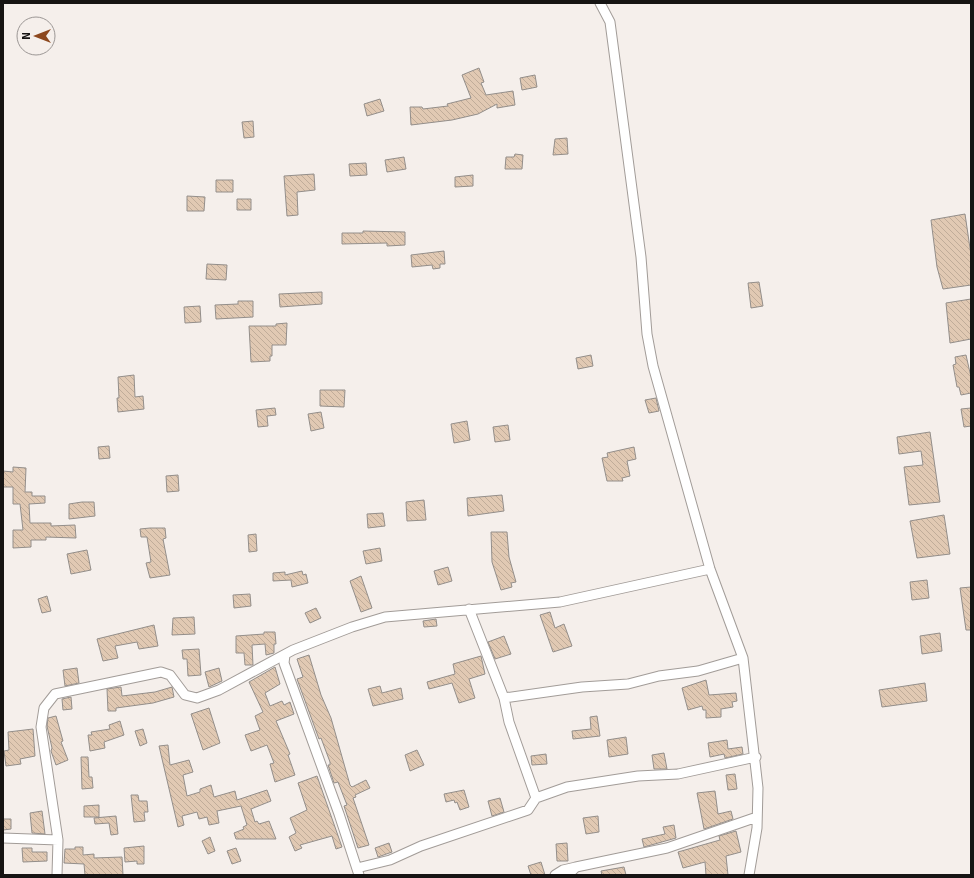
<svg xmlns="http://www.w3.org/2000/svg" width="974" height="878" font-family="Signika,sans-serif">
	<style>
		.building { fill: url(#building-back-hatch); stroke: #938e8a }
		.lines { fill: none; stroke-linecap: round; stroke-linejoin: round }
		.minor-casing { stroke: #a29c98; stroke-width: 11 }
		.minor { stroke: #fff; stroke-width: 9 }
	</style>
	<defs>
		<pattern id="building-back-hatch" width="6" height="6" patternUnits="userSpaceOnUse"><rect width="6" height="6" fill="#e1c9b3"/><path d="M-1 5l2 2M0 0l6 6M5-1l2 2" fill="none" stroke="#c0ac99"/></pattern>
	</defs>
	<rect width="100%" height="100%" fill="#f5efeb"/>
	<path class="building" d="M479 68 484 82 481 83 486 95 513 91 515 105 497 108V104L478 114 452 120 411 125 410 107H422L423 109 448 106 447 104 471 98 462 75Z
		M535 75 537 87 522 90 520 78Z
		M380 99 384 111 367 116 364 104Z
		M253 121 254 137 244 138 242 122Z
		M567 138 568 154 553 155 555 139Z
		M515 154 523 155 522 169H505L506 157H514Z
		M404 157 406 169 387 172 385 160Z
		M366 163 367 175 350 176 349 164Z
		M314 174 315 190 297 192 298 215 287 216 284 176Z
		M473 175V186L455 187V177Z
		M216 180H233V192H216Z
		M187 196 205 197 204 211H187Z
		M237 199H251V210H237Z
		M965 214 971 255V285L943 289 937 267 931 220Z
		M363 231 405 232V245L387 246V243L342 244V233H363Z
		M444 251 445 264H440V268L433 269 432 265 412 267 411 255Z
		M207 264 227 265 226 280 206 279Z
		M759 282 763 306 751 308 748 283Z
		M322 292V304L280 307 279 294Z
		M971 299V339L950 343 946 303Z
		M238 301H253V317L216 319 215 305 238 304Z
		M200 306 201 322 185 323 184 307Z
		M287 323 286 345H272V356H270V361L251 362 249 326H276V324Z
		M591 355 593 366 578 369 576 358Z
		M966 355 971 377V393L961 395 959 387H957L953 365 956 364 955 357Z
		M134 375 135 397 143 396 144 409 118 412 117 398H119L118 377Z
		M320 390H345L344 407 320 406Z
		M656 398 659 411 649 413 645 400Z
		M275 408 276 415 267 416 268 426 258 427 256 410Z
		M971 408V426L964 427 961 409Z
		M321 412 324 428 311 431 308 414Z
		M467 421 470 440 454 443 451 424Z
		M508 425 510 440 495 442 493 427Z
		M930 432 940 502 909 505 904 467 923 465 921 451 899 454 897 437Z
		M109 446 110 458 99 459 98 447Z
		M634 447 636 459 627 461 630 476 622 478 623 481H607L602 458 608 457 607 453Z
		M13 467 26 468 25 492H32V496H45V503L29 504 30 523H51V526L75 525 76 538 46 537V540H31V547L13 548V530H23L20 504H13V487H3V471L13 472Z
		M178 475 179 491 167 492 166 476Z
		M502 495 504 511 468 516 467 498Z
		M424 500 426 520 407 521 406 502Z
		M82 502H94L95 516 69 519V504Z
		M383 513 385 526 368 528 367 514Z
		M944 515 950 554 917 558 910 521Z
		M150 528H165L166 538 163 539 170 575 150 578 146 563 151 562 147 537H141L140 529Z
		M491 532H507L509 557 516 582 511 583 512 587 501 590 492 562Z
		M256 534 257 551 249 552 248 535Z
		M380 548 382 561 366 564 363 551Z
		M87 550 91 570 71 574 67 554Z
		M448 567 452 581 438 585 434 571Z
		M302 571 303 575 306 574 308 583 292 587 291 580 273 581V573L285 572V575Z
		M361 576 372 608 361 612 350 581Z
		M927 580 929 598 912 600 910 582Z
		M971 587V630H966L960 588Z
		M250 594 251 606 234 608 233 595Z
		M47 596 51 611 42 613 38 599Z
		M316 608 321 618 310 623 305 613Z
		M550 612 555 628 564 624 572 646 553 652 540 615Z
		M194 617 195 634 172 635 173 618Z
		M436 619 437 626 424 627 423 621Z
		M154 625 158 646 139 649 137 642 115 646 118 658 103 661 97 639Z
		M264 632H275L276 644H274V653L266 655 265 644 252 645 253 665H245L244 653H236V636L264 634Z
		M940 633 942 651 922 654 920 636Z
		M504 636 511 654 495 659 488 642Z
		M199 649 201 675 188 676 187 659H183L182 650Z
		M309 655 321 695 331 718 350 785 352 787 366 780 370 788 355 795 356 797 353 798 369 845 358 848 344 806 347 805 338 782 334 783 328 765H330V762L321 738 319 739 297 679 303 677 297 659Z
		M481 656 485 674 469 679 475 698 459 703 452 683 429 689 427 682 455 674 453 664Z
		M275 667 280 684 265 693 270 706 282 701 284 705 290 702 294 714 276 721 290 754 288 755 295 775 275 782 270 764 274 763 267 745 251 751 245 735 260 730 255 716 263 712 249 682Z
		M77 668 79 683 65 686 63 670Z
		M219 668 222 681 209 687 205 672Z
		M706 680 709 695 736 693 737 701 732 702 733 707 721 709V717L706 718V710H703L702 706 688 710 682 688Z
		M925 683 927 701 882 707 879 690Z
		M380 686 382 693 401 688 403 699 373 706 368 689Z
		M121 687 122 696 155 692 172 687 174 697 153 703 116 708V711H108L107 689Z
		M71 697 72 709 63 710 62 699Z
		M209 708 220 743 203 750 191 714Z
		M56 716 63 741 61 742 68 760 56 765 51 751 52 748 47 726 48 718Z
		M597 716 600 736 573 739 572 731 591 729 590 717Z
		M120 721 124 735 104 742 105 748 90 751 88 735H92L91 732 110 729 109 725Z
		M33 729 35 756 20 759 21 764 6 766 4 751 9 750 8 732Z
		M143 729 147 743 140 746 135 731Z
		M626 737 628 754 609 757 607 740Z
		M727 740 728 749 742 747 743 754 725 758 724 754 710 757 708 743Z
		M168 745 170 765 189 760 193 772 183 775 187 796 200 792V789L211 785 214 797 235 791 237 800 267 790 271 801 251 809 255 822 257 821 259 824 269 821 276 839H236L234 833 244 829 243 827 247 825 241 806 217 811 219 823 209 825 207 817 199 819 197 812 182 816 184 825 178 827 159 746Z
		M417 750 424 765 410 771 405 755Z
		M664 753 667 769H654L652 755Z
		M546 754 547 764 532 765 531 756Z
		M81 757H88L89 777H92L93 788 82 789Z
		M735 774 737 789 728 790 726 775Z
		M317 776 342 847 336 849 332 836 300 845 302 848 295 851 289 837 296 833 290 818 307 810 298 783Z
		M464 790 469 807 460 810 457 802 455 803 454 800 446 802 444 794Z
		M715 791 718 814 731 811 733 819 704 829 697 793Z
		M131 795H138L139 801H147L148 812H144L145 821 134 822Z
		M500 798 504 812 492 816 488 801Z
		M99 805V817H84V806Z
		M42 811 45 834 32 833 30 813Z
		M116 816 118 834 111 835 109 823 95 824 94 818Z
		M598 816 599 832 586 834 583 818Z
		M3 819H11V829L3 830Z
		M674 825 676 838 644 847 642 839 665 834 663 827Z
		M736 831 741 852 726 856 728 875H706L705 862 683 868 678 852 720 840 719 836Z
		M210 837 215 851 208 854 202 841Z
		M389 843 392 852 378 857 375 848Z
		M567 843 568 861H557L556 844Z
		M144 846V864H137V861L125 862 124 848Z
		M75 847H83V855L94 854V858L122 857 123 875H85L84 864 64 863 65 849H75Z
		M22 848H32V852H47V861L23 862Z
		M236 848 241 861 232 864 227 851Z
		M541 862 545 875H531L528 866Z
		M624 867 626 875H602L601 871Z"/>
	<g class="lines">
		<defs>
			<path id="minor" d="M600 3 610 22 641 257 647 334 653 366 710 569 743 658 758 788 757 828 749 875
				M469 609 504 698 509 722 536 798
				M285 655 284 663 339 814 359 875
				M504 698 582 687 628 684 659 676 698 671 743 658
				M3 838 58 840
				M357 868 390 860 421 846 528 810 536 798 567 787 638 776 678 774 756 757
				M57 875 58 840 41 727 44 708 55 694 161 672 170 675 185 695 197 698 219 690 293 650 352 627 385 617 560 602 710 569
				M555 875 563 870 576 867
				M568 875 576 867 667 848 757 817"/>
		</defs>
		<use href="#minor" class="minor-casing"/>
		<use href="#minor" class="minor"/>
	</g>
	<rect width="974" height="878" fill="none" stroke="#161413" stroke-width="8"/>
	<g transform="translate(36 36) rotate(270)"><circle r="19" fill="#f5efeb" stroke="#9c9795"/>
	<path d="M0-3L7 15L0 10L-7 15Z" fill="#8d481e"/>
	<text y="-6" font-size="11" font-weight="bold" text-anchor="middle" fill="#161413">N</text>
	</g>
</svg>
